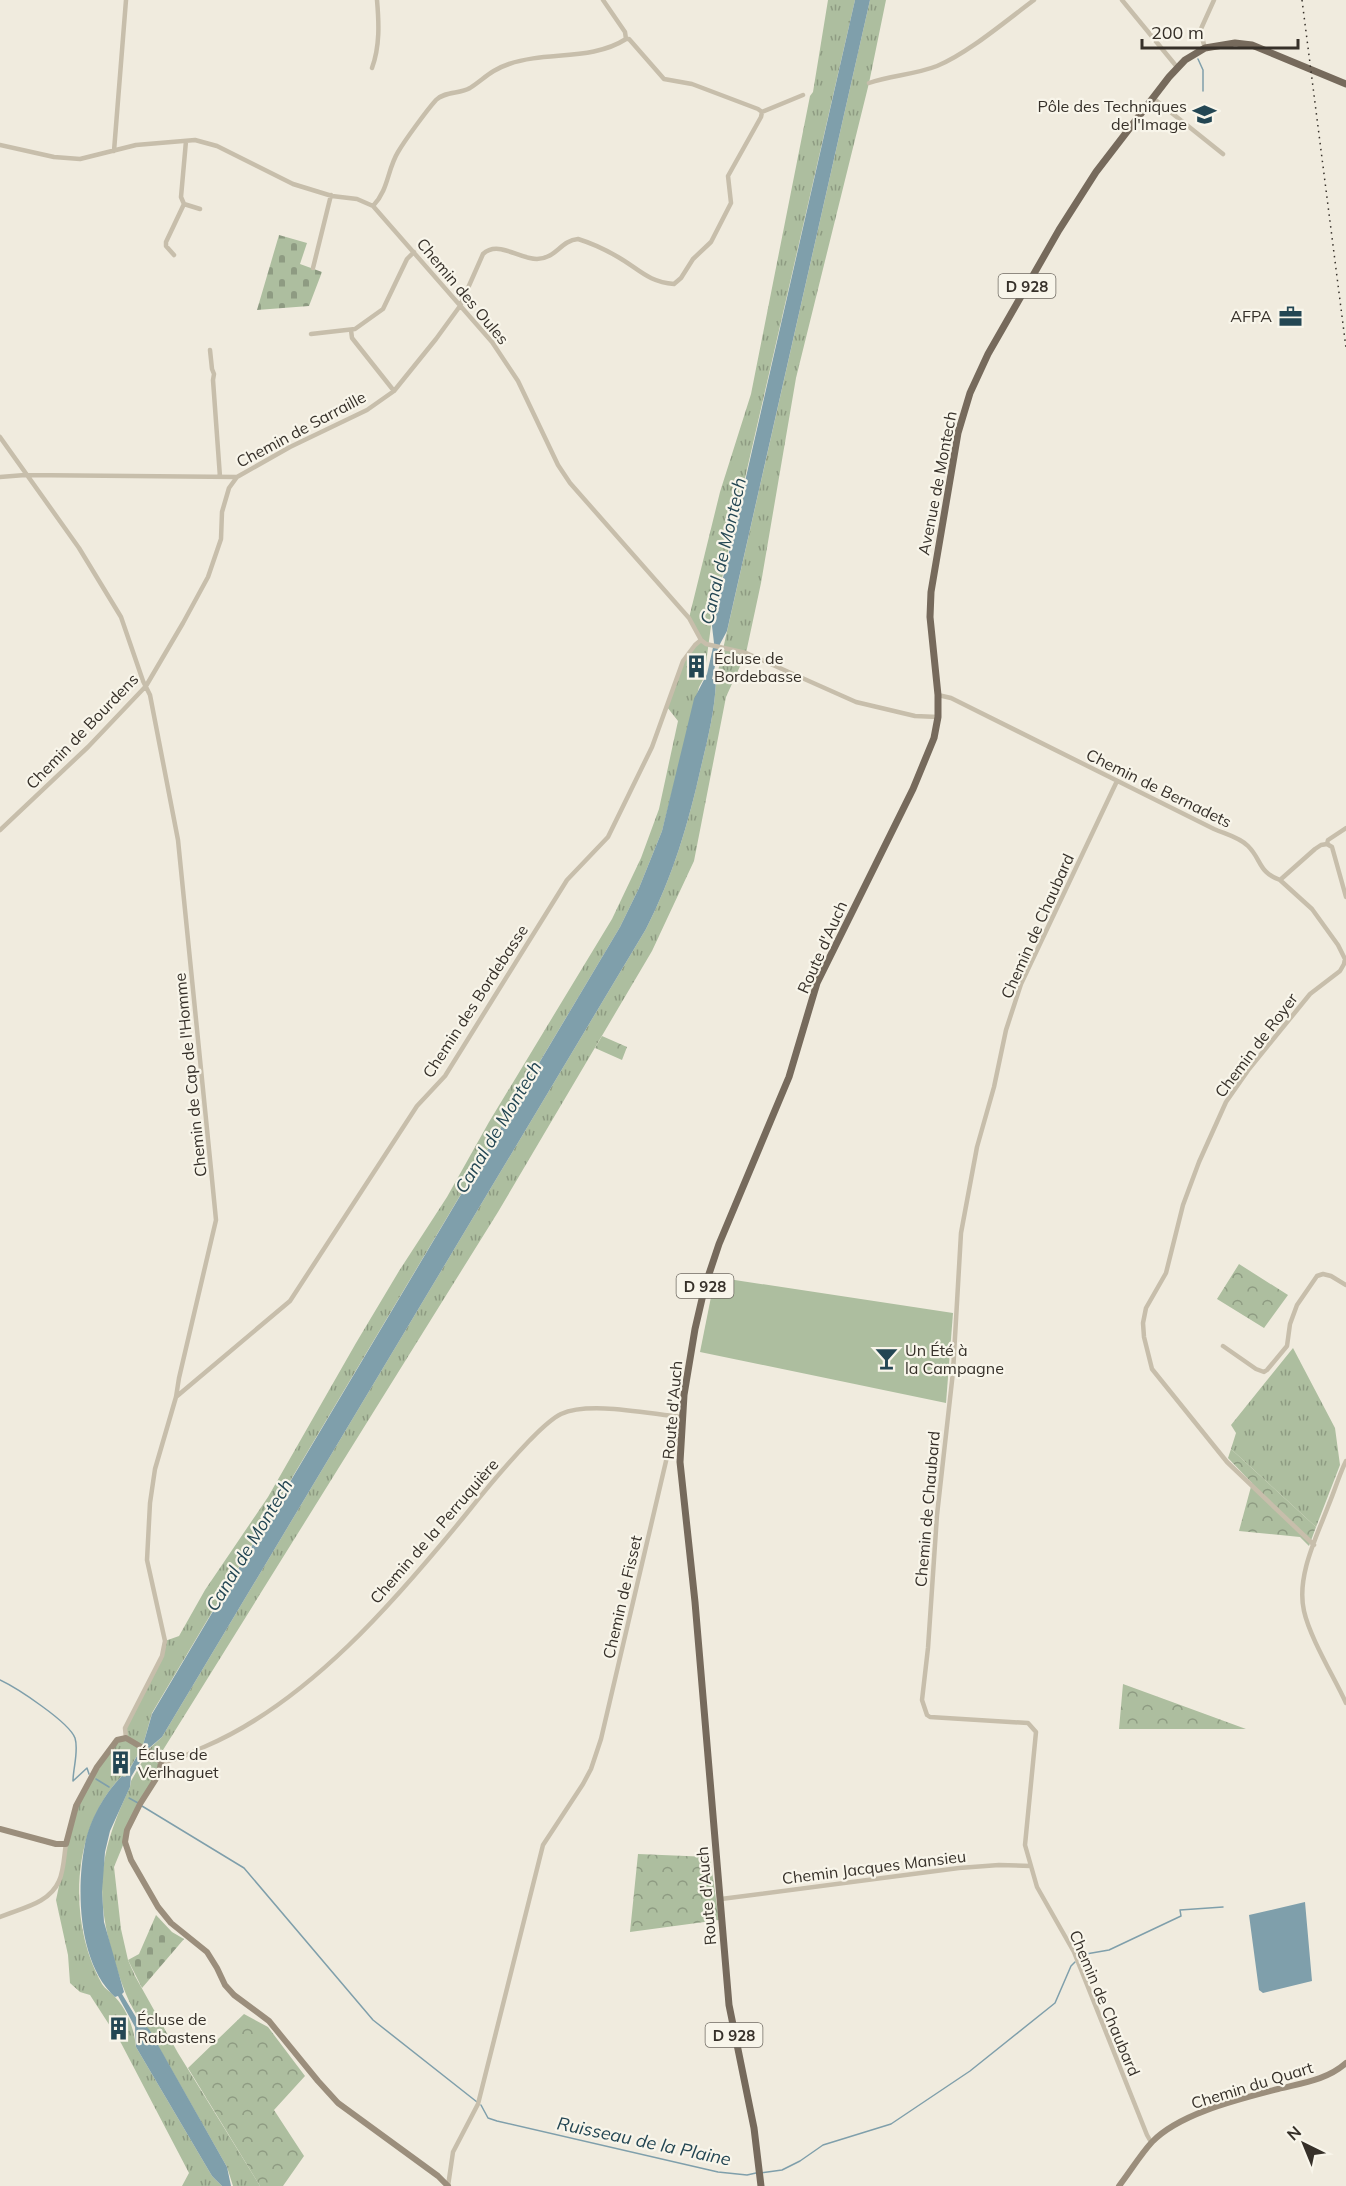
<svg xmlns="http://www.w3.org/2000/svg" width="1346" height="2186" font-family="Mulish,sans-serif">
	<style>
		.grass { fill: url(#grass-tufts) }
		.forest { fill: url(#forest-crowns) }
		.cemetery { fill: url(#cemetery-stones) }
		.garden { fill: #adbe9f }
		.water { fill: #7f9fab }
		.lines { fill: none; stroke-linecap: round; stroke-linejoin: round }
		.stream { stroke: #7f9fab; stroke-width: 1.5 }
		.street { stroke: #c7beab; stroke-width: 4.5 }
		.secondary { stroke: #9b8e7c; stroke-width: 6 }
		.primary { stroke: #766a5c; stroke-width: 7 }
		.rail { stroke: #363029; stroke-width: 1.5; stroke-dasharray: 1.5 4.5; stroke-linecap: butt }
		.labels { text-anchor: middle; dominant-baseline: central; stroke-width: 4.5; stroke-linejoin: round; paint-order: stroke }
		.shield { fill: #f8f5ea; stroke: #706b63; stroke-width: 1.5 }
		.shield-label { font-size: 15px; font-weight: bold; fill: #363029 }
		.poi-label { font-size: 16px; fill: #363029; stroke: #f8f5ea; text-anchor: start }
		.street-label { font-size: 16px; fill: #363029; stroke: #f8f5ea }
		.water-label { font-size: 18px; font-style: italic; fill: #234653; stroke: #f8f5ea }
	</style>
	<defs>
		<pattern id="grass-tufts" width="24" height="20" patternUnits="userSpaceOnUse" patternTransform="scale(1.5)"><rect width="24" height="20" fill="#adbe9f"/><path d="M3 7l-1-3M5 7V3M7 7l1-3M15 17l-1-3M17 17v-4M19 17l1-3" fill="none" stroke="#8e9b82"/></pattern>
		<pattern id="forest-crowns" width="20" height="18" patternUnits="userSpaceOnUse" patternTransform="scale(1.5)"><rect width="20" height="18" fill="#adbe9f"/><path d="M2 6a3 3 0 1 1 6 0M12 15a3 3 0 1 1 6 0" fill="none" stroke="#8e9b82"/></pattern>
		<pattern id="cemetery-stones" width="16" height="16" patternUnits="userSpaceOnUse" patternTransform="scale(1.5)"><rect width="16" height="16" fill="#adbe9f"/><path d="M2 7V4a2 2 0 0 1 4 0v3zM10 15v-3a2 2 0 0 1 4 0v3z" fill="#8e9b82"/></pattern>
	</defs>
	<rect width="100%" height="100%" fill="#f0ebde"/>
	<path class="grass" d="M828 0H855L711 626 704 678 699 687 662 831 639 888 620 927 152 1713 143 1745 125 1777 122 1776C71 1827 67 1923 102 1984 105 1989 111 1992 115 1997 128 2011 134 2029 136 2047L212 2176 222 2186H182L189 2173 121 2043 90 1995 80 1992 70 1983 68 1955 56 1900 76 1806 117 1740 126 1738 125 1728 162 1656 165 1641 179 1636 205 1590 268 1497 356 1343 399 1271 447 1197 489 1122 612 919 641 858 659 809 678 721 667 707 683 661 701 640 689 618 720 492 751 394 810 96 813 92Z
		M870 0H886L869 83 796 378 761 583 746 653 726 697 694 861 652 951 498 1212 163 1750 155 1756 161 1762 159 1774 140 1804 114 1867 121 1929 128 1960 135 1976 178 2053 260 2186H233L227 2167 149 2030C132 2013 124 1991 117 1969 94 1897 97 1856 130 1787L131 1781 150 1748 162 1737 646 929C673 876 688 825 701 767 708 738 715 710 716 680Z
		M1293 1348 1335 1428 1340 1465 1316 1527 1231 1449 1236 1433 1231 1425Z"/>
	<path class="forest" d="M602 1036 627 1047 622 1060 595 1048Z
		M1239 1264 1288 1295 1264 1328 1217 1299Z
		M1231 1449 1316 1527 1309 1546 1300 1537 1239 1531 1252 1483 1228 1458Z
		M1123 1684 1246 1729H1119Z
		M638 1854 710 1857 719 1920 630 1932Z
		M244 2014 268 2027 305 2076 274 2110 304 2156 283 2186H260L188 2068Z"/>
	<path class="cemetery" d="M279 235 307 243 300 264 322 272 309 306 257 310Z
		M156 1915 172 1932 184 1939 142 1988 128 1960 139 1954Z"/>
	<path class="garden" d="M715 1277 953 1313 946 1403 700 1352Z"/>
	<path class="water" d="M855 0H870L727 631 720 644 712 679 716 680C715 710 708 738 701 767 688 825 673 876 646 929L162 1737 148 1749 131 1777 130 1787 110 1831 105 1852 102 1892 104 1922 124 1992 122 1994 140 2024 142 2023 149 2029 227 2167 231 2186H222L212 2176 136 2047 135 2027 118 1996 115 1997C78 1963 76 1890 85 1844 90 1819 105 1793 122 1776L125 1777 127 1774 143 1745 152 1714 620 927 639 888 662 831 694 699 707 674 714 643 712 626Z
		M1305 1902 1312 1981 1263 1993 1259 1990 1249 1915Z"/>
	<g class="lines">
		<path class="stream" d="M1198 59 1203 70V91
			M0 1680C17 1688 69 1722 75 1738 79 1751 73 1768 73 1781L87 1768 89 1774
			M96 1779 109 1787
			M129 1798 138 1803
			M142 1806 244 1868 373 2020 477 2102
			M1079 1959 1086 1954 1109 1950 1181 1916 1180 1910 1223 1907
			M481 2105 488 2118 497 2121 718 2172 747 2175 756 2173
			M761 2173 782 2170 800 2161 823 2145 891 2124 970 2071 1055 2003 1071 1966 1075 1962"/>
		<path class="street" d="M603 0 625 32 626 39H629L664 79 692 84 758 109 762 112 803 95
			M1122 0 1177 67
			M1205 48 1200 31 1214 0
			M372 68C380 46 379 23 377 0
			M869 83C891 75 914 75 937 66 967 54 1007 20 1034 0
			M1153 98 1223 154
			M186 141 181 197 184 204 200 209
			M0 145 54 157 80 159 136 145 195 140 217 146 293 184 332 196 357 199 373 206 492 342 518 381 558 465 570 483 689 618 701 640 706 644 746 653 856 702 915 716 938 717
			M114 151 126 0
			M373 206C389 189 387 170 398 152 405 140 427 110 436 100 445 91 460 94 470 88 485 78 491 70 509 64 546 51 592 61 626 39
			M174 255 166 246V242L184 204
			M313 268 331 195
			M351 330 352 338 394 391
			M311 334 355 329 383 309 407 259 414 252
			M210 350 212 369 214 374 213 380 220 477
			M0 437 79 548 121 617 143 681 150 695 178 840 211 1169 216 1220 179 1378 176 1397 155 1469 150 1503 147 1560 165 1641 162 1656 125 1728 126 1738
			M0 477 25 475 237 477 290 447 367 410 394 391 436 339 460 306 483 254C498 240 519 259 537 259 557 258 560 241 578 239 591 243 606 250 618 257 639 269 648 282 674 284L681 278 693 259 711 242 731 203 728 176 761 117 762 112
			M938 695 951 698 1214 829C1225 834 1239 837 1248 846 1262 860 1258 872 1280 880L1315 849 1321 845 1327 844 1328 840 1346 828
			M1117 781 1021 984 1006 1030 994 1087 977 1147 961 1233 953 1372 937 1515 928 1648 922 1700 927 1715 930 1717 1028 1723 1036 1732 1025 1845 1037 1887 1074 1952 1147 2135 1151 2142
			M0 830 88 747 146 686 183 623 208 577 221 539 222 512 229 488 237 477
			M1327 844 1332 847 1346 897
			M1280 880 1312 909 1338 945 1345 959 1344 964 1340 971 1310 994 1249 1069 1226 1102 1199 1162 1183 1205 1166 1273 1146 1308 1143 1323 1144 1337 1152 1369 1227 1462 1314 1545
			M1223 1346 1256 1369 1264 1372 1267 1370 1287 1346 1290 1324 1297 1305 1317 1276 1323 1274 1331 1276 1346 1285
			M176 1397 290 1301 417 1106 445 1076 567 880 608 837 652 747 683 661 695 645 701 640
			M1346 1461C1339 1475 1335 1490 1329 1504 1317 1536 1296 1576 1304 1611 1310 1638 1334 1677 1346 1703
			M161 1762C177 1761 190 1753 204 1747 308 1703 397 1599 467 1513 487 1488 507 1464 529 1441 538 1432 549 1420 561 1414 590 1401 649 1414 682 1417
			M721 1899 959 1868 999 1865 1031 1866
			M0 1917C21 1908 49 1904 59 1881 64 1870 64 1855 66 1844
			M448 2186 453 2152 478 2104 543 1845 583 1784 591 1769 601 1739 670 1444 680 1434"/>
		<path class="secondary" d="M0 1829 56 1844H66L76 1806 97 1767 117 1740 126 1738 148 1751 161 1762 159 1774 140 1804 127 1830 125 1842 131 1860 158 1907 171 1923 207 1952 217 1968 225 1985 234 1995 269 2021 318 2081 338 2103 438 2176 448 2186
			M1119 2186C1130 2172 1140 2155 1152 2142 1180 2113 1240 2099 1278 2089 1302 2083 1327 2080 1346 2063"/>
		<path class="primary" d="M761 2186 754 2128 729 2005 695 1602 680 1462 684 1395 695 1329 705 1286 719 1244 789 1077 817 983 913 789 934 738 938 717V695L930 617 931 592 958 433 970 393 988 354 1059 230 1096 172 1169 77 1185 60 1205 48 1235 43 1252 45 1346 84"/>
		<path class="rail" d="M1302 0 1346 348"/>
	</g>
	<defs>
		<symbol id="university-bare" viewBox="-9 -9 18 18"><path d="M0-5L7-2L0 1L-7-2ZM-4 1L0 2.5L4 1V4Q0 6-4 4Z" fill="#234653" stroke="#f8f5ea" stroke-width="2.5" paint-order="stroke"/></symbol>
		<symbol id="office-bare" viewBox="-9 -9 18 18"><path d="M-6-3h4V-5.5h4V-3h4V5H-6ZM-1-4.5V-3h2v-1.5ZM-6 0V1H6V0Z" fill="#234653" stroke="#f8f5ea" stroke-width="2.5" paint-order="stroke"/></symbol>
		<symbol id="building-bare" viewBox="-9 -9 18 18"><path d="M-4-6H4V6H1V3H-1V6H-4ZM-2.5-4.3h1.7v1.8h-1.7ZM.8-4.3h1.7v1.8H.8ZM-2.5-1h1.7V.8h-1.7ZM.8-1h1.7V.8H.8Z" fill="#234653" stroke="#f8f5ea" stroke-width="2.5" paint-order="stroke"/></symbol>
		<symbol id="bar-bare" viewBox="-9 -9 18 18"><path d="M-6-5H6L.8 .8V4.5H3.5V6h-7V4.5H-.8V.8Z" fill="#234653" stroke="#f8f5ea" stroke-width="2.5" paint-order="stroke"/></symbol>
	</defs>
	<g fill-rule="evenodd">
		<use href="#university-bare" x="1188" y="98" width="33" height="33"/>
		<use href="#office-bare" x="1274" y="300" width="33" height="33"/>
		<use href="#building-bare" x="680" y="650" width="33" height="33"/>
		<use href="#bar-bare" x="870" y="1342" width="33" height="33"/>
		<use href="#building-bare" x="104" y="1746" width="33" height="33"/>
		<use href="#building-bare" x="102" y="2012" width="33" height="33"/>
	</g>
	<g class="labels">
		<g class="shield">
			<rect x="998.5" y="274" width="57" height="24" rx="4.5"/>
			<rect x="676.5" y="1274" width="57" height="24" rx="4.5"/>
			<rect x="705.5" y="2023" width="57" height="24" rx="4.5"/>
		</g>
		<g class="shield-label">
			<text x="1027" y="286">D 928</text>
			<text x="705" y="1286">D 928</text>
			<text x="734" y="2035">D 928</text>
		</g>
		<g class="poi-label">
			<text x="1187" y="106" text-anchor="end">Pôle des Techniques<tspan x="1187" dy="18">de l'Image</tspan></text>
			<text x="1272" y="316" text-anchor="end">AFPA</text>
			<text x="714" y="658">Écluse de<tspan x="714" dy="18">Bordebasse</tspan></text>
			<text x="905" y="1350">Un Été à<tspan x="905" dy="18">la Campagne</tspan></text>
			<text x="138" y="1754">Écluse de<tspan x="138" dy="18">Verlhaguet</tspan></text>
			<text x="137" y="2019">Écluse de<tspan x="137" dy="18">Rabastens</tspan></text>
		</g>
		<g class="street-label">
			<text transform="translate(463 291) rotate(50)">Chemin des Oules</text>
			<text transform="translate(301 429) rotate(-28)">Chemin de Sarraille</text>
			<text transform="translate(937 483) rotate(-79)">Avenue de Montech</text>
			<text transform="translate(82 731) rotate(-46)">Chemin de Bourdens</text>
			<text transform="translate(1159 788) rotate(26)">Chemin de Bernadets</text>
			<text transform="translate(1037 926) rotate(-66)">Chemin de Chaubard</text>
			<text transform="translate(822 947) rotate(-66)">Route d'Auch</text>
			<text transform="translate(475 1001) rotate(-57)">Chemin des Bordebasse</text>
			<text transform="translate(1256 1045) rotate(-53)">Chemin de Royer</text>
			<text transform="translate(190 1075) rotate(-96)">Chemin de Cap de l'Homme</text>
			<text transform="translate(672 1410) rotate(-85)">Route d'Auch</text>
			<text transform="translate(927 1509) rotate(-85)">Chemin de Chaubard</text>
			<text transform="translate(434 1531) rotate(-49)">Chemin de la Perruquière</text>
			<text transform="translate(622 1597) rotate(-77)">Chemin de Fisset</text>
			<text transform="translate(874 1867) rotate(-7)">Chemin Jacques Mansieu</text>
			<text transform="translate(706 1896) rotate(-95)">Route d'Auch</text>
			<text transform="translate(1105 2003) rotate(67)">Chemin de Chaubard</text>
			<text transform="translate(1252 2085) rotate(-17)">Chemin du Quart</text>
		</g>
		<g class="water-label">
			<text transform="translate(723 551) rotate(-77)">Canal de Montech</text>
			<text transform="translate(498 1127) rotate(-59)">Canal de Montech</text>
			<text transform="translate(249 1545) rotate(-59)">Canal de Montech</text>
			<text transform="translate(644 2141) rotate(12)">Ruisseau de la Plaine</text>
		</g>
	</g>
	<g transform="translate(1304 2144) rotate(317)" stroke="#f8f5ea" stroke-width="4.5" paint-order="stroke">
	<path d="M0-4.5L10 22L0 15L-10 22Z" fill="#363029"/>
	<text y="-9" font-size="16" font-weight="bold" text-anchor="middle" fill="#363029">N</text>
	</g>
	<path d="M1142 39v9h156v-9" fill="none" stroke="#363029" stroke-width="3"/>
	<text x="1151" y="39" font-size="18" fill="#363029" stroke="#f8f5ea" stroke-width="4.5" paint-order="stroke">200 m</text>
</svg>
